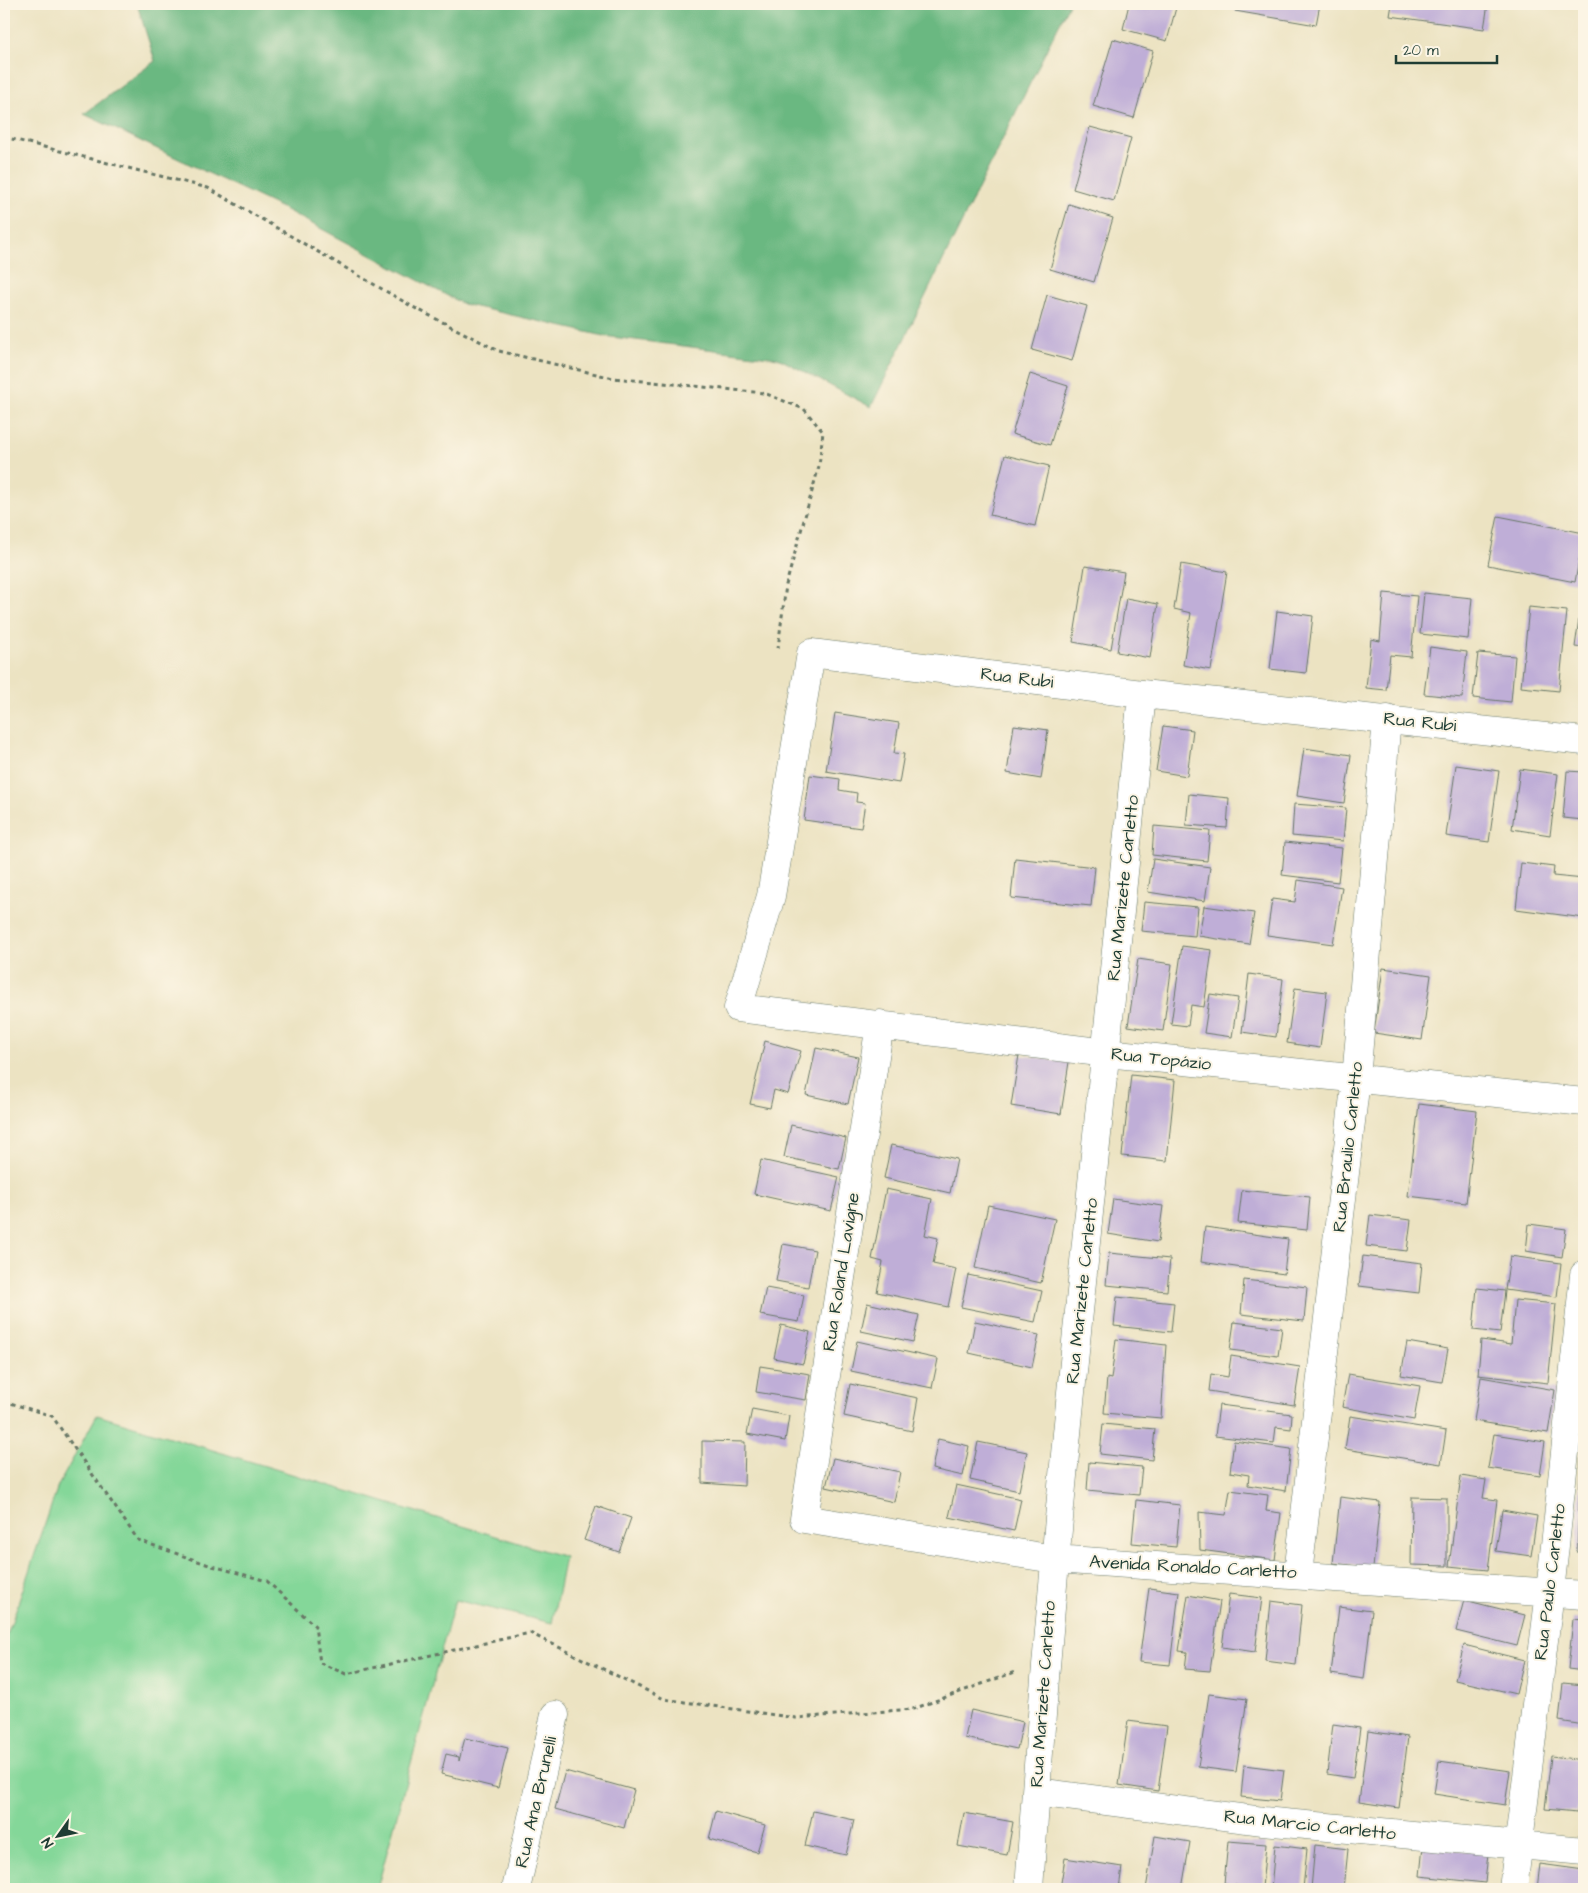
<svg xmlns="http://www.w3.org/2000/svg" width="1588" height="1893" font-family="'Architects Daughter',sans-serif">
	<style>
		.green { fill: #84d799; stroke: #528a66 }
		.forest { fill: #6bb881; stroke: #457a5a }
		.building { fill: #bfaed7 }
		.lines { fill: none; stroke-linecap: round; stroke-linejoin: round }
		.minor-casing { stroke: #677766; stroke-width: 29 }
		.path { stroke: #677766; stroke-width: 3; stroke-dasharray: 4 4; stroke-linecap: butt }
		.minor { stroke: #fff; stroke-width: 28 }
		.labels { text-anchor: middle; dominant-baseline: central; stroke-width: 4; stroke-linejoin: round; paint-order: stroke }
		.street-label { font-size: 18px; fill: #1f3d34; stroke: #fcf5e5 }
	</style>
	<rect width="100%" height="100%" fill="#fcf5e5"/>
	<filter id="ink" filterUnits="userSpaceOnUse"><feTurbulence type="fractalNoise" baseFrequency=".02" numOctaves="2"/><feDisplacementMap in="SourceGraphic" scale="10" xChannelSelector="R" yChannelSelector="G"/><feConvolveMatrix kernelMatrix="1 2 1 2 8 2 1 2 1" color-interpolation-filters="sRGB"/></filter>
	<filter id="wash" filterUnits="userSpaceOnUse"><feTurbulence type="fractalNoise" baseFrequency=".0096" numOctaves="4" result="noise"/><feDisplacementMap in="SourceGraphic" scale="20" xChannelSelector="R" yChannelSelector="G"/><feGaussianBlur stdDeviation="1.12" result="paint"/><feColorMatrix in="noise" values="0 0 0 0 0 0 0 0 0 0 0 0 0 0 0 0 0 1.4 0 .05"/><feComposite in="paint" operator="in"/></filter>
	<g filter="url(#wash)">
		<rect width="100%" height="100%" fill="#ece3c2"/>
		<path class="green" d="M97 1415 565 1557 552 1623 455 1600 377 1889H4V1634L8 1633 58 1486Z"/>
		<path class="forest" d="M137 4H1069L871 407 778 358 604 336 463 304 286 210 84 114 155 61Z"/>
		<g id="blocks">
			<path class="building" d="M1129 4H1177L1167 41 1123 29Z
				M1236 4H1320L1316 25 1235 11Z
				M1392 4H1488L1484 29 1390 16Z
				M1113 39 1153 51 1134 118 1093 106Z
				M1090 127 1131 138 1114 201 1073 189Z
				M1069 204 1113 218 1094 282 1050 269Z
				M1047 295 1087 306 1072 361 1032 350Z
				M1030 374 1068 386 1050 445 1012 434Z
				M1005 455 1049 466 1035 526 990 515Z
				M1498 516 1584 533 1575 582 1488 565Z
				M1181 564 1227 572 1211 670 1183 665 1191 613 1174 609Z
				M1085 566 1124 572 1111 649 1073 642Z
				M1384 593 1417 596 1411 657 1390 655 1386 690 1366 688 1371 639 1380 641Z
				M1424 593 1472 598 1468 639 1420 634Z
				M1126 598 1158 604 1150 658 1117 652Z
				M1529 607 1567 611 1559 691 1521 687Z
				M1277 611 1313 616 1306 673 1270 669Z
				M1580 611H1584V648L1575 647Z
				M1430 647 1467 652 1462 698 1424 694Z
				M1478 653 1515 656 1511 702 1473 698Z
				M835 713 899 723 894 753 904 754 899 783 826 771Z
				M1014 725 1048 730 1041 779 1007 773Z
				M1163 726 1193 730 1187 776 1156 771Z
				M1304 748 1351 755 1344 803 1297 796Z
				M1456 765 1499 771 1489 842 1446 836Z
				M1520 769 1558 774 1550 835 1512 829Z
				M1567 771 1584 772V820L1563 818Z
				M810 775 840 779 839 790 857 793 856 802 865 803 861 828 804 820Z
				M1189 794 1229 798 1227 828 1186 825Z
				M1294 804 1346 808 1343 841 1292 836Z
				M1154 826 1210 831 1207 861 1152 855Z
				M1285 842 1342 848 1338 882 1282 875Z
				M1015 858 1095 867 1091 906 1011 898Z
				M1153 859 1210 867 1205 901 1148 892Z
				M1521 863 1554 867 1553 876 1584 879V918L1516 909Z
				M1298 880 1342 887 1333 944 1267 935 1272 899 1295 902Z
				M1144 902 1198 907 1195 936 1141 931Z
				M1204 906 1254 913 1249 944 1199 936Z
				M1182 946 1212 950 1204 1007 1191 1005 1188 1026 1171 1024Z
				M1138 959 1172 964 1163 1031 1128 1026Z
				M1383 968 1431 975 1422 1040 1374 1033Z
				M1249 974 1283 979 1276 1037 1242 1032Z
				M1295 988 1327 992 1320 1048 1287 1043Z
				M1210 994 1238 998 1232 1037 1204 1033Z
				M765 1041 801 1051 788 1094 774 1090 770 1108 750 1104Z
				M816 1048 858 1057 848 1104 806 1095Z
				M1019 1055 1069 1062 1061 1114 1011 1106Z
				M1131 1075 1175 1080 1167 1161 1122 1156Z
				M1419 1104 1477 1111 1466 1203 1408 1196Z
				M791 1125 846 1138 839 1169 784 1157Z
				M891 1145 957 1159 950 1193 884 1178Z
				M761 1160 839 1177 831 1211 754 1194Z
				M886 1189 932 1199 925 1235 938 1238 933 1264 956 1269 948 1307 877 1292 883 1262 872 1259Z
				M1242 1190 1310 1197 1307 1230 1238 1223Z
				M1113 1199 1163 1206 1158 1242 1108 1234Z
				M988 1205 1055 1219 1041 1283 975 1268Z
				M1370 1215 1411 1220 1407 1251 1366 1246Z
				M1529 1224 1566 1229 1562 1257 1526 1251Z
				M1205 1227 1288 1239 1284 1274 1201 1262Z
				M783 1244 815 1250 808 1287 776 1281Z
				M1109 1253 1170 1259 1167 1291 1106 1285Z
				M1363 1256 1422 1263 1419 1293 1359 1286Z
				M1510 1256 1561 1263 1557 1297 1505 1290Z
				M968 1275 1042 1291 1035 1322 961 1307Z
				M1244 1280 1307 1287 1304 1321 1241 1314Z
				M766 1288 804 1295 799 1322 760 1315Z
				M1477 1288 1505 1291 1500 1333 1473 1330Z
				M1117 1297 1174 1303 1171 1332 1114 1326Z
				M1515 1300 1556 1304 1548 1383 1478 1375 1481 1340 1511 1344Z
				M867 1303 919 1315 913 1342 861 1331Z
				M975 1321 1039 1335 1032 1367 969 1353Z
				M1234 1322 1282 1328 1278 1356 1230 1350Z
				M781 1325 810 1332 803 1364 774 1358Z
				M1116 1339 1166 1345 1161 1418 1104 1413 1107 1378 1111 1379Z
				M857 1341 938 1359 932 1388 851 1371Z
				M1407 1342 1448 1349 1442 1382 1401 1375Z
				M1231 1356 1300 1367 1294 1405 1209 1391 1211 1374 1228 1377Z
				M760 1366 810 1374 806 1400 756 1392Z
				M1348 1374 1420 1386 1414 1420 1342 1407Z
				M1481 1377 1555 1390 1548 1433 1474 1421Z
				M850 1384 918 1398 912 1431 844 1416Z
				M1219 1405 1292 1414 1291 1429 1276 1427 1274 1443 1215 1436Z
				M752 1409 789 1416 785 1441 747 1434Z
				M1350 1416 1446 1431 1441 1464 1345 1449Z
				M1103 1424 1155 1429 1152 1460 1100 1454Z
				M1494 1434 1545 1442 1540 1476 1488 1468Z
				M938 1439 969 1446 963 1476 932 1469Z
				M702 1441 745 1442 744 1486 702 1483Z
				M1234 1441 1291 1449 1286 1491 1248 1485 1249 1475 1230 1472Z
				M978 1442 1027 1452 1019 1491 970 1480Z
				M833 1458 900 1472 894 1502 826 1487Z
				M1581 1458H1584V1552H1577Z
				M1089 1462 1142 1467 1139 1495 1087 1490Z
				M1461 1476 1486 1480 1483 1498 1497 1500 1488 1570 1449 1566Z
				M956 1485 1021 1499 1014 1531 949 1517Z
				M1230 1490 1268 1495 1266 1511 1281 1513 1275 1560 1200 1550 1199 1512 1226 1515Z
				M1340 1497 1380 1502 1373 1568 1333 1563Z
				M1412 1497 1447 1498V1566L1411 1565Z
				M1136 1500 1180 1505 1176 1547 1132 1543Z
				M596 1506 631 1518 619 1552 584 1540Z
				M1502 1510 1537 1516 1531 1556 1496 1551Z
				M1149 1588 1179 1592 1170 1665 1139 1662Z
				M1229 1594 1262 1598 1255 1652 1222 1647Z
				M1188 1595 1220 1601 1210 1671 1185 1669 1187 1652 1179 1651Z
				M1464 1600 1525 1615 1517 1646 1456 1631Z
				M1271 1601 1302 1605 1296 1665 1265 1661Z
				M1339 1607 1372 1611 1364 1679 1331 1674Z
				M1573 1619 1584 1620V1671L1568 1669Z
				M1464 1645 1524 1660 1516 1694 1455 1680Z
				M1563 1683 1584 1685V1725L1559 1721Z
				M1209 1694 1247 1699 1236 1772 1198 1767Z
				M971 1710 1023 1722 1017 1749 965 1738Z
				M1128 1721 1167 1726 1158 1791 1119 1785Z
				M1333 1724 1360 1728 1353 1778 1327 1774Z
				M1368 1731 1408 1737 1399 1808 1359 1802Z
				M465 1738 508 1748 498 1788 441 1774 446 1754 459 1757V1761Z
				M1551 1756 1583 1760 1577 1812 1545 1809Z
				M1439 1761 1510 1771 1505 1805 1434 1794Z
				M1244 1765 1284 1770 1280 1801 1241 1797Z
				M565 1771 634 1790 624 1828 555 1809Z
				M716 1811 765 1825 757 1852 709 1839Z
				M813 1811 854 1820 846 1855 805 1846Z
				M964 1813 1013 1822 1007 1855 958 1846Z
				M1155 1836 1190 1842 1182 1889H1146Z
				M1228 1841 1266 1844 1262 1888 1224 1884Z
				M1275 1845 1307 1849 1303 1889H1271Z
				M1315 1845 1348 1849 1344 1889H1311Z
				M1423 1846 1488 1853 1485 1883 1420 1876Z
				M1065 1858 1122 1867 1119 1889H1060Z
				M1540 1864 1584 1870V1889H1537Z"/>
		</g>
	</g>
	<g filter="url(#ink)">
		<use href="#blocks" fill-opacity="0" stroke="#677766" stroke-width="1"/>
		<g class="lines">
			<defs>
				<path id="minor" d="M1584 741 1142 694 811 653 771 896 738 1008 1107 1053 1584 1102
					M880 1024 804 1519 1054 1559 1584 1595
					M1298 1574 1356 1079 1387 719
					M1036 1792 1263 1821 1584 1851
					M516 1889 555 1715
					M1029 1889C1056 1490 1103 1092 1142 694
					M1513 1889 1550 1592 1584 1275"/>
			</defs>
			<use href="#minor" class="minor-casing"/>
			<path class="path" d="M4 137 208 188 413 307 499 351 613 378 764 393 804 409 823 432 819 466 786 585 778 648
				M4 1401 52 1416 138 1540 209 1565 267 1581 315 1626 320 1663 346 1674 530 1633 664 1699 796 1718 913 1709 1015 1672"/>
			<use href="#minor" class="minor"/>
		</g>
	</g>
	<g class="labels">
		<g class="street-label">
			<text transform="translate(1017 678) rotate(7)">Rua Rubi</text>
			<text transform="translate(1420 722) rotate(6)">Rua Rubi</text>
			<text transform="translate(1123 888) rotate(-84)">Rua Marizete Carletto</text>
			<text transform="translate(1161 1059) rotate(6)">Rua Topázio</text>
			<text transform="translate(1348 1147) rotate(-84)">Rua Braulio Carletto</text>
			<text transform="translate(841 1272) rotate(-81)">Rua Roland Lavigne</text>
			<text transform="translate(1082 1291) rotate(-84)">Rua Marizete Carletto</text>
			<text transform="translate(1193 1567) rotate(3)">Avenida Ronaldo Carletto</text>
			<text transform="translate(1550 1582) rotate(-83)">Rua Paulo Carletto</text>
			<text transform="translate(1043 1694) rotate(-86)">Rua Marizete Carletto</text>
			<text transform="translate(536 1802) rotate(-77)">Rua Ana Brunelli</text>
			<text transform="translate(1310 1825) rotate(6)">Rua Marcio Carletto</text>
		</g>
	</g>
	<rect width="1588" height="1893" fill="none" stroke="#fcf5e5" stroke-width="20"/>
	<g transform="translate(58 1836) rotate(237)" stroke="#fcf5e5" stroke-width="4" paint-order="stroke">
	<path d="M0-4L9 19L0 12L-9 19Z" fill="#1f3d34"/>
	<text y="-8" font-size="14" font-weight="bold" text-anchor="middle" fill="#1f3d34">N</text>
	</g>
	<path d="M1396 55v8h101v-8" fill="none" stroke="#1f3d34" stroke-width="2.5"/>
	<text x="1403" y="55" font-size="15" fill="#1f3d34" stroke="#fcf5e5" stroke-width="4" paint-order="stroke">20 m</text>
</svg>
